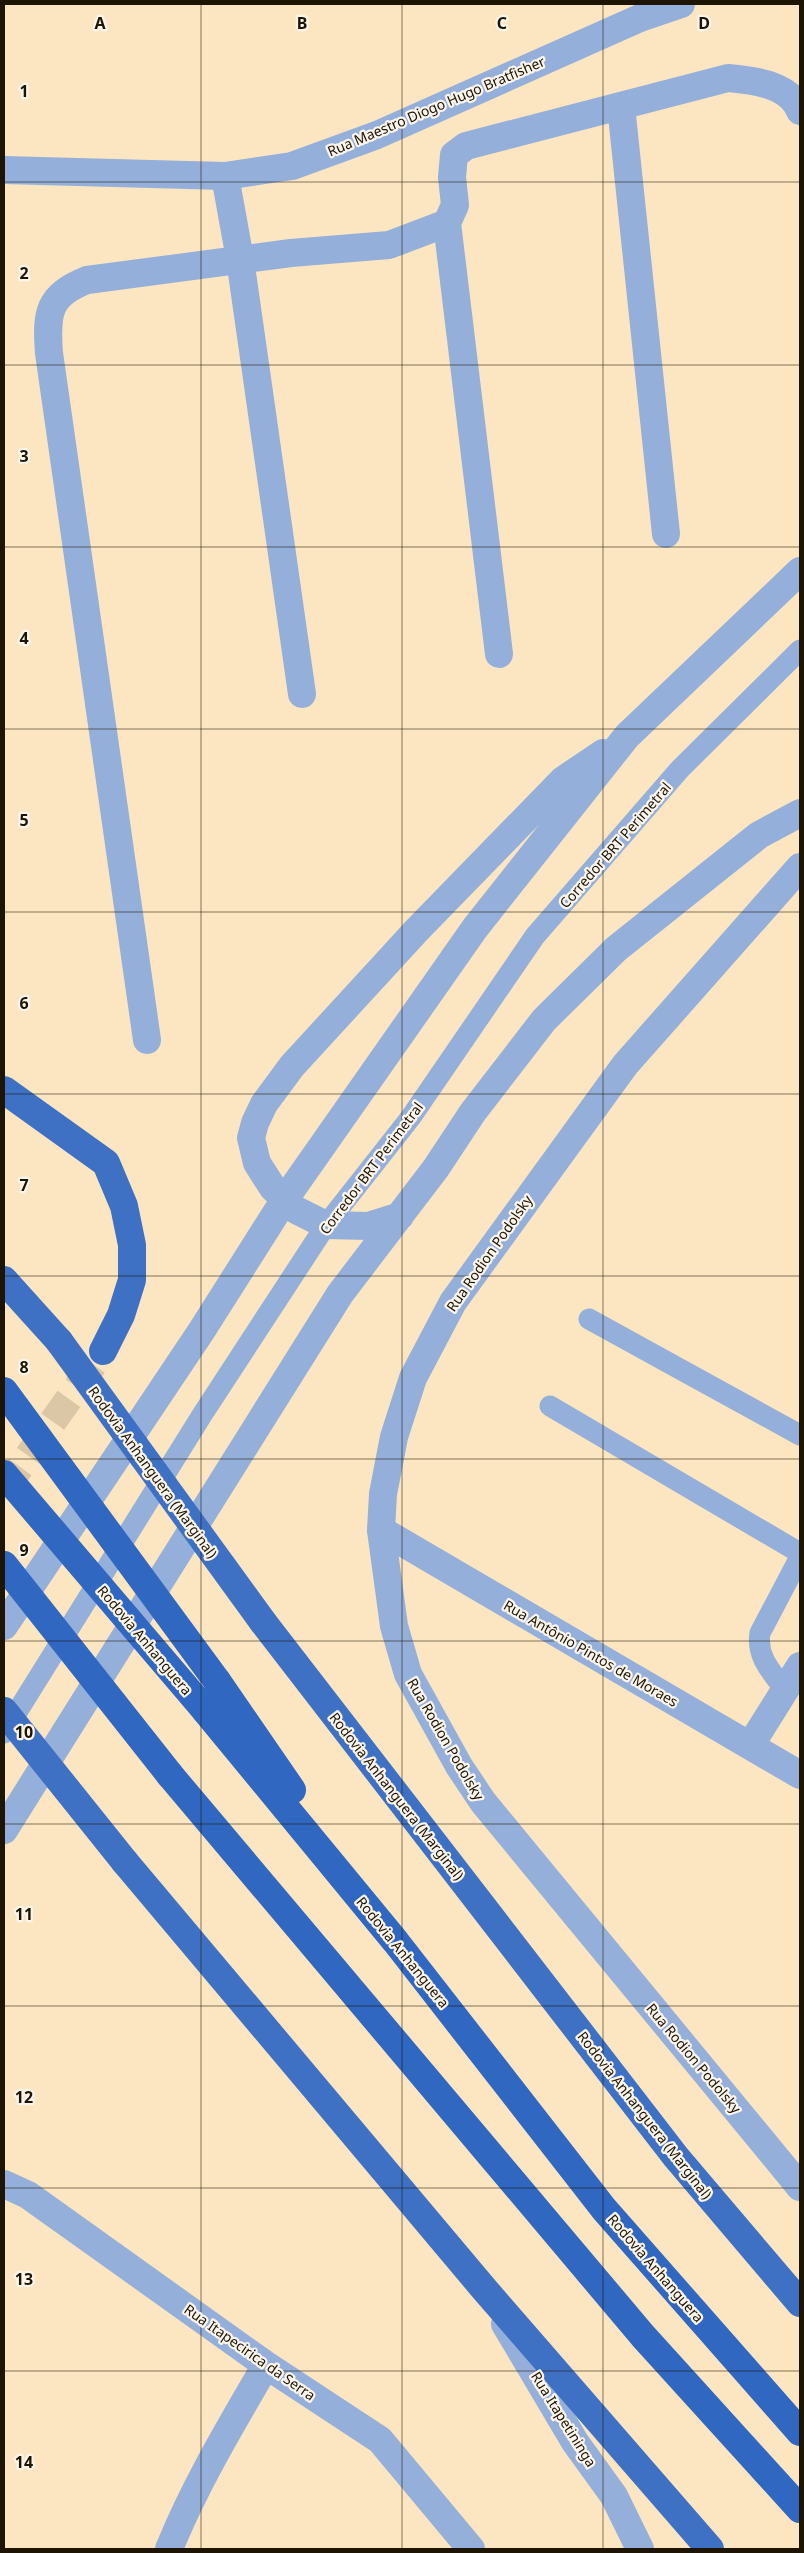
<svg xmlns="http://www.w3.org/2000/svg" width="804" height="2553" font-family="'Noto Sans',sans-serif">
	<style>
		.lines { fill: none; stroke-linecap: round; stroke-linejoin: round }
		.trunk-tunnel { stroke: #dbc6a5; stroke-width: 28; stroke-dasharray: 28 14; stroke-linecap: butt }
		.service { stroke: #94afda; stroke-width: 21 }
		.minor { stroke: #94afda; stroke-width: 28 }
		.tertiary { stroke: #94afda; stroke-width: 28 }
		.trunk { stroke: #3e71c4; stroke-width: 28 }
		.motorway { stroke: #2f67c1; stroke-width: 28 }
		.trunk-bridge { stroke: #3e71c4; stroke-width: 28 }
		.motorway-bridge { stroke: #2f67c1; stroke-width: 28 }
		.grid { fill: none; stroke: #1d1404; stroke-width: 1; stroke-opacity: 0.55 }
		.labels { text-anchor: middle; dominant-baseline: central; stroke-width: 4.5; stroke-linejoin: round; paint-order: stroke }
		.street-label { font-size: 14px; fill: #1d1404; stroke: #fbf5ec }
		.grid-label { font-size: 16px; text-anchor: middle; font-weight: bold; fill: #1d1404; stroke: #fbf5ec; stroke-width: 4.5; stroke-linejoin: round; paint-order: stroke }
	</style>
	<rect width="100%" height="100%" fill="#fce6c1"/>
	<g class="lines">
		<path class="trunk-tunnel" d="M4 1490 103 1351"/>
		<path class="service" d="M589 1319 800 1435
			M550 1406 800 1553
			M785 1690C772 1672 756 1657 760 1633L800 1557
			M4 1733 202 1415 326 1225 411 1117 535 936 680 769 800 650"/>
		<path class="minor" d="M621 106 666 534
			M225 176 240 259 302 694
			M447 223 499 654
			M147 1040 49 353C46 313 48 295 87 280L291 253 389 245 447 223 455 205 452 177 454 155 466 146 728 78C752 80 790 84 800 111
			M381 1530 800 1775
			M750 1746 800 1666
			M4 2184 28 2195 266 2365 380 2440 471 2549
			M505 2324 575 2442 614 2496 640 2549
			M169 2549C195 2485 231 2425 266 2365"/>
		<path class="tertiary" d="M4 170 225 176 292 166 377 135 640 18 681 4
			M800 867 625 1065 453 1302 413 1378 394 1437 383 1494 381 1530 394 1626 408 1674 459 1766 483 1802 800 2187
			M400 1216 368 1226 326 1225 296 1210 273 1188 257 1163 251 1138 255 1123 264 1104 292 1066 416 931 563 780 603 753
			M4 1626 202 1330 285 1199 475 928 627 736 800 571
			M4 1830 340 1294 436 1168 473 1112 544 1020 616 949 759 835 800 813"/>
		<path class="trunk" d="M4 1090 106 1163 124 1206 132 1245V1280L121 1315 103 1351
			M4 1280 59 1341
			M263 1622 676 2157 800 2303
			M125 1862 485 2290 710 2549"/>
		<path class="motorway" d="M217 1681 292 1790
			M205 1710 396 1942 604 2209 800 2432
			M170 1775 643 2336 800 2509"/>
		<path class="trunk-bridge" d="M59 1341 263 1622
			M4 1711 125 1862"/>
		<path class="motorway-bridge" d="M4 1391 217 1681
			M4 1474 205 1710
			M4 1565 170 1775"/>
	</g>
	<path class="grid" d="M201 4V2549M402 4V2549M603 4V2549M4 182H800M4 365H800M4 547H800M4 729H800M4 912H800M4 1094H800M4 1276H800M4 1459H800M4 1641H800M4 1824H800M4 2006H800M4 2188H800M4 2371H800"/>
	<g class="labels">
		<g class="street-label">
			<text transform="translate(436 106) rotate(-23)">Rua Maestro Diogo Hugo Bratfisher</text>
			<text transform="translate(615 845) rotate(-49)">Corredor BRT Perimetral</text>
			<text transform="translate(371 1168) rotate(-53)">Corredor BRT Perimetral</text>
			<text transform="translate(489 1253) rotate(-55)">Rua Rodion Podolsky</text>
			<text transform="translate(153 1472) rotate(54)">Rodovia Anhanguera (Marginal)</text>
			<text transform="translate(145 1640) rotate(50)">Rodovia Anhanguera</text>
			<text transform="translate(591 1653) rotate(30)">Rua Antônio Pintos de Moraes</text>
			<text transform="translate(446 1739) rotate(60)">Rua Rodion Podolsky</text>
			<text transform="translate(397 1796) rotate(52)">Rodovia Anhanguera (Marginal)</text>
			<text transform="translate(403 1952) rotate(51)">Rodovia Anhanguera</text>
			<text transform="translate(694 2058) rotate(50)">Rua Rodion Podolsky</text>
			<text transform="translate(645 2115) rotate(52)">Rodovia Anhanguera (Marginal)</text>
			<text transform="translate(656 2268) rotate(49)">Rodovia Anhanguera</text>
			<text transform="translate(250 2352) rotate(35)">Rua Itapecirica da Serra</text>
			<text transform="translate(564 2419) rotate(58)">Rua Itapetininga</text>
		</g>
	</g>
	<g class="grid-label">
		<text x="100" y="29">A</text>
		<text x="302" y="29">B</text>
		<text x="502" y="29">C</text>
		<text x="704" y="29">D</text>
		<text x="24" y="97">1</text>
		<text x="24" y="279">2</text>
		<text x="24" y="462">3</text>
		<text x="24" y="644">4</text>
		<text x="24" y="826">5</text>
		<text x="24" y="1009">6</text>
		<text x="24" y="1191">7</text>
		<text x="24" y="1373">8</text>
		<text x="24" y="1556">9</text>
		<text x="24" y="1738">10</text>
		<text x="24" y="1920">11</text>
		<text x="24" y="2103">12</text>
		<text x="24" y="2285">13</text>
		<text x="24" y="2468">14</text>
	</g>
	<rect width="804" height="2553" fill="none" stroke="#1d1404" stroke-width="10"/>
</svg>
